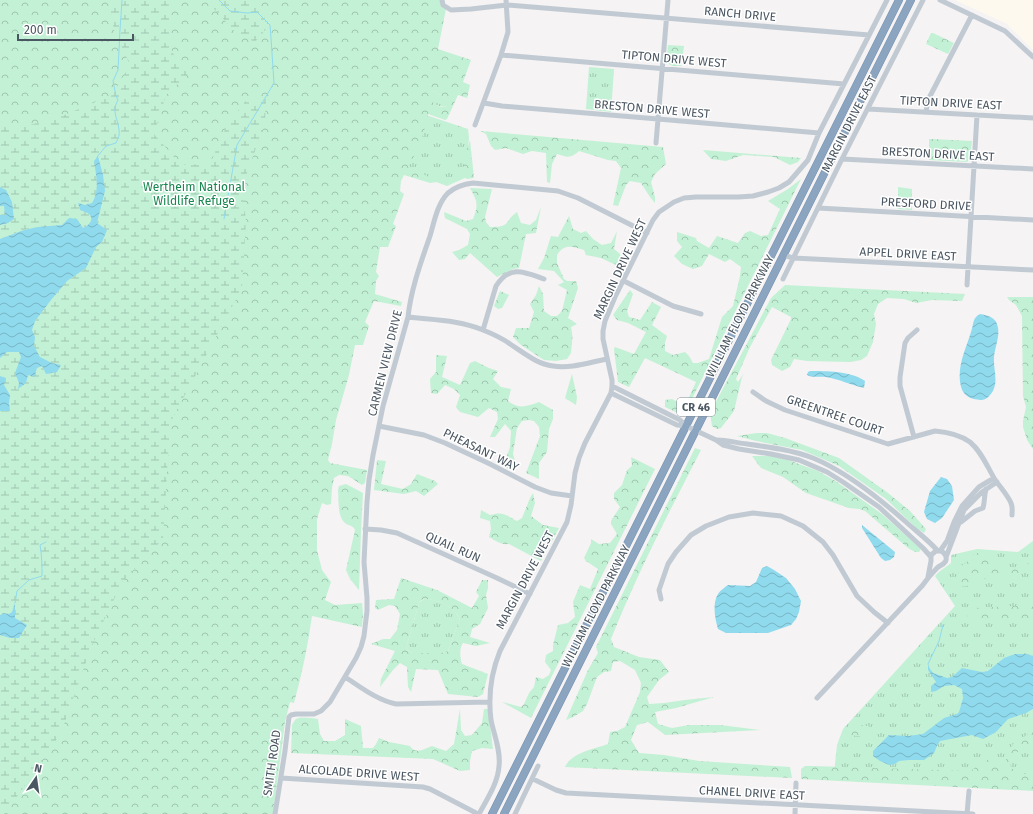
<svg xmlns="http://www.w3.org/2000/svg" width="1033" height="814" font-family="'Fira Sans',sans-serif">
	<style>
		.commercial { fill: #fdf9ef }
		.grass { fill: url(#grass-tufts) }
		.forest { fill: url(#forest-crowns); fill-rule: evenodd }
		.wetland { fill: url(#wetland-marsh) }
		.water { fill: url(#water-waves) }
		.lines { fill: none; stroke-linecap: round; stroke-linejoin: round }
		.stream { stroke: #90daee; stroke-width: 1 }
		.highway-casing { stroke: #7690ad; stroke-width: 8 }
		.minor { stroke: #c1cad2; stroke-width: 5 }
		.highway { stroke: #8ba5c1; stroke-width: 7 }
		.labels { text-anchor: middle; dominant-baseline: central; stroke-width: 3; stroke-linejoin: round; paint-order: stroke }
		.shield { fill: #fff; stroke: #808990; stroke-width: 1 }
		.shield-label { font-size: 11px; font-weight: bold; fill: #4a5661 }
		.street-label { font-size: 12px; fill: #4a5661; stroke: #fff }
		.park-label { font-size: 12px; fill: #17864f; stroke: #fff }
	</style>
	<defs>
		<pattern id="grass-tufts" width="24" height="20" patternUnits="userSpaceOnUse"><rect width="24" height="20" fill="#c3f1d5"/><path d="M3 7l-1-3M5 7V3M7 7l1-3M15 17l-1-3M17 17v-4M19 17l1-3" fill="none" stroke="#a0c6b0"/></pattern>
		<pattern id="forest-crowns" width="20" height="18" patternUnits="userSpaceOnUse"><rect width="20" height="18" fill="#c3f1d5"/><path d="M2 6a3 3 0 1 1 6 0M12 15a3 3 0 1 1 6 0" fill="none" stroke="#a0c6b0"/></pattern>
		<pattern id="wetland-marsh" width="20" height="14" patternUnits="userSpaceOnUse"><rect width="20" height="14" fill="#c3f1d5"/><path d="M1 5h8M5 5V1M11 12h8M15 12V8" fill="none" stroke="#a0c6b0"/></pattern>
		<pattern id="water-waves" width="16" height="10" patternUnits="userSpaceOnUse"><rect width="16" height="10" fill="#90daee"/><path d="M0 5q4-4 8 0t8 0" fill="none" stroke="#78b4c4"/></pattern>
	</defs>
	<rect width="100%" height="100%" fill="#f5f3f3"/>
	<path class="commercial" d="M955 0H1033V50L1007 24Z"/>
	<path class="grass" d="M589 67 614 69 611 112 586 109Z
		M429 90 435 92 447 99V106C435 108 429 102 429 90Z
		M423 114 468 129 469 138 465 178 447 186 398 168Z
		M1033 541V784L834 774 837 745 843 729 955 606 935 576C940 570 945 568 951 563V555L977 549 1018 552Z
		M424 599C439 599 453 606 460 619L448 651 441 653H413L407 650 406 648 419 603Z"/>
	<path class="forest" d="M0 0H443L446 9 438 49 471 60 463 82 470 85 467 98 458 95 447 119 445 120 428 114 426 124 420 145 408 167 431 178 437 182 430 183 404 175 401 181 400 191 404 194 393 224 396 226 388 247H380L376 272 379 276 376 281 375 294 402 302 401 306 374 301 365 322 369 326 363 345H355L349 375 336 420 332 444 328 460 330 463 367 470 365 483 362 485 348 476 339 475 334 478 332 488 331 504 327 505 322 503 317 519V550L322 570 331 582 325 600 335 605 362 603 363 614 362 627 357 626 312 616C308 645 302 674 294 703L290 702 285 722 273 814H0ZM433 91 447 99V106C439 108 435 106 431 99Z
		M931 33H933L954 43 948 54 926 44Z
		M668 45 684 46 681 66H672L666 62Z
		M480 131 663 147 666 164 655 174 651 182 655 197V203L650 197 641 183 630 181 626 185 618 206 613 205 621 168 616 161 608 160 579 151C570 159 567 157 557 154L552 164 550 183 547 182 546 153 532 151 523 154 506 148 495 150 491 146 486 134Z
		M929 139H932L972 141 970 159 967 162 929 160Z
		M470 140 474 178 467 179 462 176 466 152Z
		M703 150 801 158 798 162 790 165 774 157 743 155 726 161 711 159Z
		M801 179 686 411 680 414 665 407V400L672 399 685 406 696 382 645 358 629 387 618 382 614 349 615 347 634 354 646 332 628 323 617 320 613 315 630 290 633 294 627 311 629 317 640 320 652 302 661 307 652 325 667 336 665 343V351L673 355 685 352 689 356 693 363H698L709 359 722 317 733 306 740 276 741 267 730 259 725 262 709 254 702 266 693 269 682 264 674 256 682 247 677 241V232L696 238 697 241 709 248 717 236 738 243 745 233 750 231 761 236 768 235 780 209 768 201 788 189Z
		M898 187 912 189V210L898 209Z
		M470 188 492 189 485 217 486 222 490 227C512 227 503 222 517 212L521 223 530 225 536 220 541 207 536 233 526 234 519 268 513 269 497 277 470 253 465 259 459 260 452 252 459 250 468 245 470 234 467 229 445 218 444 212 466 221 473 219C479 204 477 201 470 188Z
		M569 216 573 229 581 233 586 231 593 239 602 245 611 243 617 231 614 249 620 254 623 263 616 265 601 258 586 255 584 250C572 247 565 243 557 255V263L564 279 567 281H576L578 288 568 318 577 324 571 327C572 332 573 337 572 342 572 346 571 349 571 353L567 359 556 361 544 360 521 345 513 337 516 328H529L534 312 530 304 536 295 539 286 543 294 544 311 551 316H557L562 311 567 290 558 285 564 282 554 271 538 269 544 258 551 236 558 237Z
		M785 285 965 294 962 301 932 300 916 303 904 299 887 298 878 304 874 314 876 324 873 342 867 356 861 360 851 362 807 361 794 359 790 367 782 371 772 365 771 360 791 319V317L772 307 750 347 736 379 738 382 744 373 742 377 734 411 721 428 717 429 712 426 710 413 771 298Z
		M500 291 509 295 502 308 498 309 494 306Z
		M1007 297H1033V449L1027 440 1023 427V421L1026 407 1023 396 1022 316 1016 305 1009 300Z
		M436 355 447 356 442 377 460 385 470 363 475 361 489 368 498 371 493 379 501 387 511 389 508 401C520 410 527 406 539 402L553 410V419L549 429 547 452 539 463V479L526 473 540 436 539 427 534 421 529 420 522 421 517 428 513 454 515 461V471L503 467 510 447 511 431 505 424 495 437H490L498 419 497 412 489 408 478 417 460 412 456 407 460 395 454 389 445 385 437 394 431 393 430 379 436 372Z
		M572 374 577 397 576 405 565 398Z
		M757 433H767L785 438 839 458 888 493 910 511 926 529 924 533 915 527 886 499 839 466 802 450 756 441 737 436Z
		M695 448 701 450C669 512 637 574 611 639L614 647 639 657 660 660 669 672 659 680 647 697 649 704 664 703 685 700 714 697 676 708 655 712 658 724 672 728 689 725H720L760 730 665 735 648 722 637 725 631 740 639 753 664 755 699 761 790 767 792 778 565 767C572 752 595 749 608 744L610 732 617 731 625 727 640 692 641 683 635 670 620 661 613 662 611 671 604 672 597 677 587 704 583 711 573 717 566 720 588 670 598 653 596 647Z
		M752 456H771L788 460 818 471 837 482 882 514 921 549 919 552H915L908 548 865 511 859 509 849 508 806 493 783 477 761 468Z
		M631 457 655 469 531 718 502 702 521 707 524 704 529 693 534 687 536 677 543 679 549 675 551 670 545 662 546 655 553 651V645L558 625 568 623 575 617 573 602 580 585 590 589 598 569 586 561 584 558 591 543V539L599 544 610 543 617 534 611 524V521L620 507 614 499V493L622 485 627 470 632 466Z
		M377 460 386 461 381 484 403 489 411 484 417 474 435 481 438 484 424 496 416 491 404 494 374 490Z
		M346 484 363 493 361 531 359 590 350 579 346 570 355 530C353 525 349 526 345 523 337 516 339 500 338 490L339 486Z
		M533 493 535 503 531 516 543 525 559 528 541 561 509 544C501 545 496 541 489 537L491 529 490 521 480 518 481 510 490 515C503 511 506 515 517 521L522 518 530 498Z
		M975 553H988L997 559 999 567C1013 570 1020 567 1033 561V569L1023 570 1018 575 1009 578 982 579 967 586 956 587 959 568 969 560Z
		M401 578 437 590 472 608 479 596 476 592 482 580H488V588L486 595 488 608 480 624 472 629 470 637 490 643 476 646 463 643C459 649 460 657 462 664L488 674 483 694 478 697 448 694 438 670 416 669 411 692 408 687 407 667 400 663 393 670 380 687 381 679 395 651 371 644 383 639H390L397 630 400 614 395 606 389 605 378 610 375 608 376 600 394 599ZM423 599C438 599 453 606 460 619L448 651 441 653H413L407 650 406 648 419 603Z
		M1033 605V618C1014 620 984 624 967 616L974 608Z
		M460 709 461 730 465 736 472 735 482 723 484 709H488L493 749 482 748 472 751 470 761V770L460 771 433 759 291 753 292 725C293 723 294 721 296 719 301 716 312 718 318 719L320 734 324 741H335L345 735V719L361 726 363 748H373L376 744 379 738 389 742 410 746C416 755 424 749 432 746L446 751 454 744Z
		M855 724 868 726 874 731 866 737 849 735 852 726Z
		M1033 731V747C1021 749 1018 750 1010 759L1011 768 1022 774H1033V791L801 779V769L805 766H812L971 771 980 763 992 758 1000 762H1005L1013 744Z"/>
	<path class="wetland" d="M109 0H181L168 5 172 52 188 74 166 95 154 134 181 165 210 164 228 123 249 97H266L265 123 242 187 246 221 242 288 170 423 163 539 123 581 92 645 61 733 5 814H0V635L10 638 18 621 15 618V605C10 613 10 615 0 615V358L7 352 28 347 35 321 51 300 67 281 86 268 96 247 102 242 95 223 83 228 62 225 38 227 24 230 0 239V125L12 130 62 116 112 95 130 65 114 30Z
		M206 0H260L267 28 255 42 237 34Z"/>
	<path class="water" d="M98 156 103 175 105 191 97 223 107 230 102 242 96 247 86 268 67 281 51 300 35 321 32 330 35 337 34 346 40 357 52 363 61 365 57 372 46 374 42 366 37 368 34 377 28 375 26 383 18 389 19 383 15 373 21 357 19 352H7L0 358V239L24 230 38 227 62 225 69 218 77 219 83 228C88 226 95 220 89 214 87 212 82 211 80 210L78 203 85 205 92 203C100 190 96 175 94 161Z
		M0 187 6 190 12 202 14 219 8 223 0 225V215H5L4 206H0Z
		M980 314C986 315 995 317 997 324 1001 335 995 346 994 357 993 370 1000 384 990 395 987 399 984 400 980 400 973 399 968 398 964 393 961 389 961 386 960 382 958 363 966 349 971 332 974 324 972 318 980 314Z
		M810 371C826 371 851 371 865 381L864 388C851 385 839 379 826 377 820 376 813 378 807 375L808 372Z
		M0 376 6 378 4 385 10 395 9 403 10 411H0Z
		M941 477 947 479 952 486 954 500 942 518 935 523 927 519 924 512 930 491Z
		M862 525 895 552 894 557 890 560 885 561 881 558 862 528Z
		M767 566 774 570 786 578 795 589 801 601 799 612 796 619 791 625 768 633H726L718 629C715 619 712 604 718 594 720 591 725 587 728 585L750 586 756 582 762 568Z
		M15 603V618L27 625 19 638H10L0 635V615H1L3 613 9 614 12 612Z
		M1015 654H1027L1033 656V709L1026 713 1008 719 996 732 983 739 972 735 940 741 937 746 934 753 924 760H909L899 761 895 764 889 765 880 761 873 756V751L889 735 908 736 923 734 944 718 957 714 959 712 963 698 962 689 954 685 944 686 936 691 931 692V686L936 682 928 670V664L930 669 933 673 947 678 952 677 962 668 982 672 988 671 1004 658Z"/>
	<g class="lines">
		<path class="stream" d="M219 0 230 11 247 13 257 12 270 25 271 38 274 83 237 145 224 219
			M97 157 106 146 116 143C118 138 120 135 119 130 118 118 111 112 118 100L116 96 113 81 118 70 120 30 122 0
			M15 603 17 591 29 580 42 576C42 566 42 556 40 545L46 542
			M928 664 939 641 943 625"/>
		<defs>
			<path id="highway" d="M492 814 899 0
				M504 814 911 0"/>
		</defs>
		<use href="#highway" class="highway-casing"/>
		<path class="minor" d="M442 0 443 5 451 10 471 9 507 5 869 35
			M940 0 1005 31 1033 57
			M501 55 844 84
			M484 103 502 106 658 119 819 133
			M868 109 1033 118
			M926 112 928 100 972 15
			M475 125 501 55 508 32 506 0
			M656 143 668 0
			M842 159 1033 169
			M818 208 1033 220
			M783 255 793 258 1033 270
			M783 279 842 159 923 0
			M624 281 673 306 701 314
			M967 285 977 115
			M408 317C433 320 460 320 483 330 493 334 502 338 510 344 524 353 537 364 553 366 571 369 590 362 607 359
			M483 330 496 286C510 264 525 272 544 279
			M612 386 680 420 686 426 716 440 723 445 739 449 771 454 799 460 827 472 843 482 879 507 923 548 931 557
			M753 392 766 401 785 410 879 441 888 444 935 431C947 432 960 435 970 442 981 451 987 466 994 478 999 486 1007 494 1011 503 1013 508 1012 511 1012 515
			M611 393 677 425 686 426
			M379 426 424 435 445 443 490 464 535 487 551 493 572 496
			M914 437 900 386V377L905 343 908 338 917 330
			M717 440C727 440 737 443 747 444 769 447 792 450 813 458 845 471 880 499 906 522 916 531 928 540 937 550
			M961 522 975 511 983 508C985 501 984 496 986 489
			M365 529 381 530 397 533 497 578 530 594
			M940 551 947 541 954 522 962 506 979 487 994 478
			M946 557 964 510 982 492 997 482
			M661 599 659 590 668 564 676 552 691 535 706 526 729 517 753 513 781 516 803 526 823 542 833 555 857 596 874 612 888 623
			M345 677C362 688 377 700 396 704L489 702
			M817 698 922 586C927 579 932 573 937 568 940 565 943 565 945 562 947 560 946 559 946 556L942 551H936L931 555V561L928 577
			M281 778 423 787 430 789 478 814
			M533 779 556 790 566 793 973 814
			M275 814 285 751 289 717 291 715 296 714H314L321 711 330 702 356 658 361 647 364 636 367 611V598L364 562 367 502 369 480 373 455 383 406 408 317C411 289 421 262 430 236 434 223 437 204 448 193 455 187 464 184 473 183L558 191 578 198 647 233
			M479 814C487 799 498 783 499 766 501 751 494 735 491 720 488 696 491 673 500 651L567 522 571 505 575 473 579 458 585 443 611 393 612 386V380L603 339V331L605 321 615 297 653 220 659 212 674 202 684 198 696 197H738L753 196 768 192 779 188 789 182 808 160 819 133 887 0
			M515 814 538 766
			M795 814 796 783
			M967 814 969 791"/>
		<use href="#highway" class="highway"/>
	</g>
	<g class="labels">
		<rect class="shield" x="677" y="398" width="38" height="18" rx="3"/>
		<g class="shield-label">
			<text x="696" y="407">CR 46</text>
		</g>
		<g class="street-label">
			<text transform="translate(740 14) rotate(5)">RANCH DRIVE</text>
			<text transform="translate(674 59) rotate(5)">TIPTON DRIVE WEST</text>
			<text transform="translate(951 103) rotate(3)">TIPTON DRIVE EAST</text>
			<text transform="translate(652 109) rotate(5)">BRESTON DRIVE WEST</text>
			<text transform="translate(849 124) rotate(-63)">MARGIN DRIVE EAST</text>
			<text transform="translate(938 154) rotate(3)">BRESTON DRIVE EAST</text>
			<text transform="translate(926 204) rotate(3)">PRESFORD DRIVE</text>
			<text transform="translate(908 254) rotate(3)">APPEL DRIVE EAST</text>
			<text transform="translate(620 269) rotate(-65)">MARGIN DRIVE WEST</text>
			<text transform="translate(740 316) rotate(-63)">WILLIAM FLOYD PARKWAY</text>
			<text transform="translate(385 363) rotate(-76)">CARMEN VIEW DRIVE</text>
			<text transform="translate(835 415) rotate(19)">GREENTREE COURT</text>
			<text transform="translate(481 450) rotate(26)">PHEASANT WAY</text>
			<text transform="translate(453 547) rotate(24)">QUAIL RUN</text>
			<text transform="translate(525 580) rotate(-62)">MARGIN DRIVE WEST</text>
			<text transform="translate(596 606) rotate(-63)">WILLIAM FLOYD PARKWAY</text>
			<text transform="translate(272 763) rotate(-82)">SMITH ROAD</text>
			<text transform="translate(359 773) rotate(4)">ALCOLADE DRIVE WEST</text>
			<text transform="translate(752 793) rotate(3)">CHANEL DRIVE EAST</text>
		</g>
		<g class="park-label">
			<text x="194" y="187">Wertheim National<tspan x="194" dy="14">Wildlife Refuge</tspan></text>
		</g>
	</g>
	<g transform="translate(36 778) rotate(13)" stroke="#ffffff" stroke-width="3" paint-order="stroke">
	<path d="M0-3L7 15L0 10L-7 15Z" fill="#4a5661"/>
	<text y="-6" font-size="11" font-weight="bold" text-anchor="middle" fill="#4a5661">N</text>
	</g>
	<path d="M18 34v6h115v-6" fill="none" stroke="#4a5661" stroke-width="2"/>
	<text x="24" y="34" font-size="12" fill="#4a5661" stroke="#ffffff" stroke-width="3" paint-order="stroke">200 m</text>
</svg>
